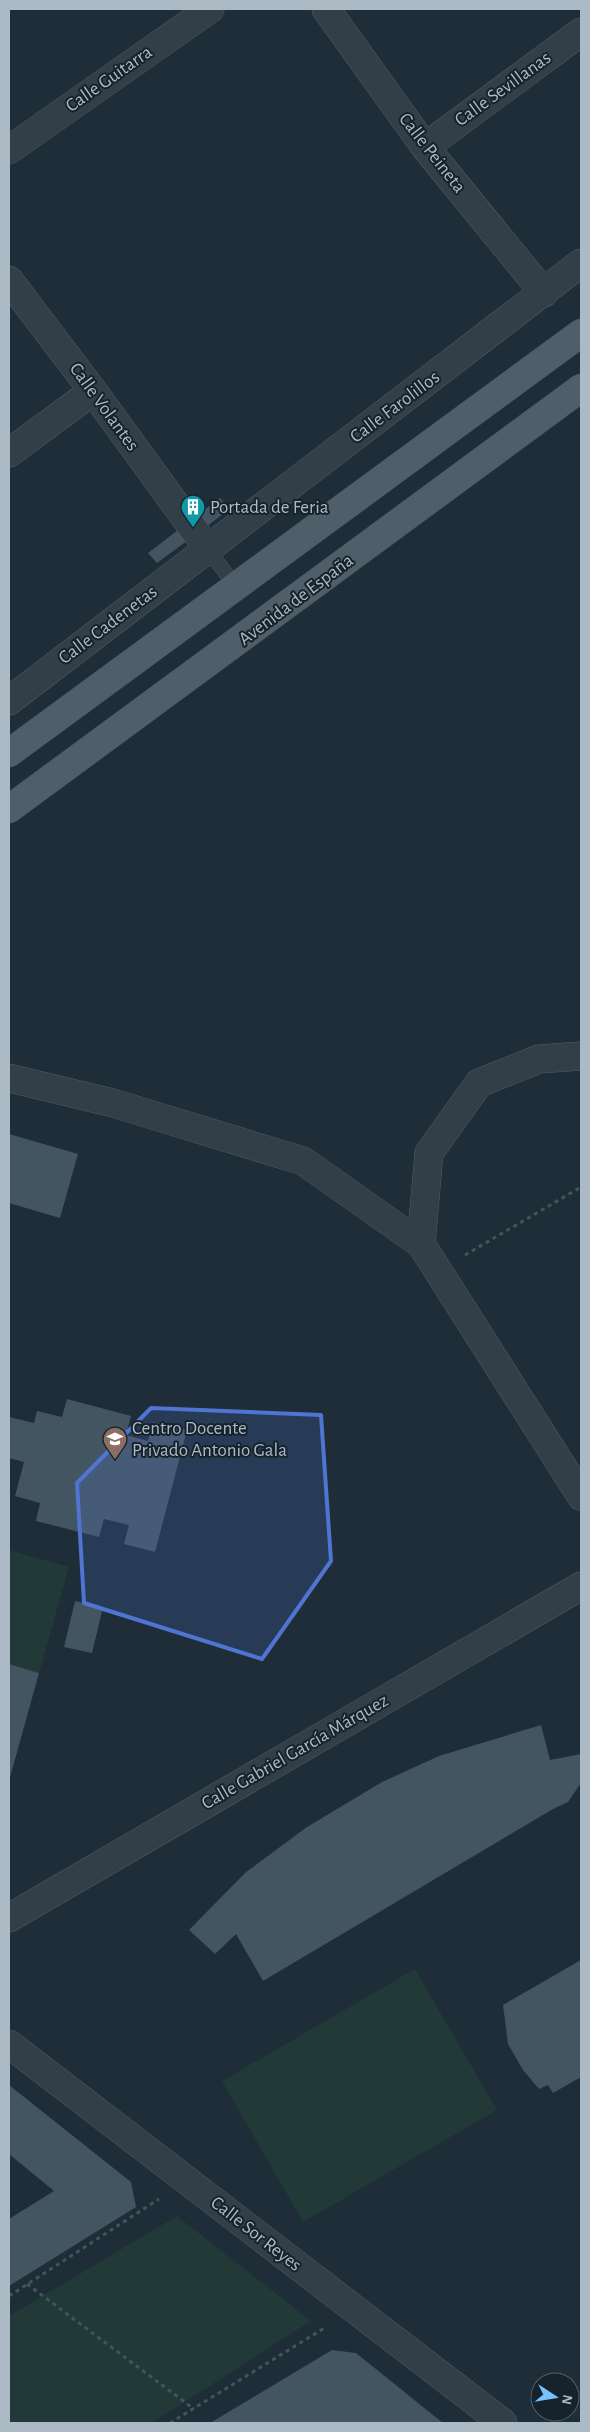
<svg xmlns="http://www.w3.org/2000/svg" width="590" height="2432" font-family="'Alegreya Sans',sans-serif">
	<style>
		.green { fill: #213a38 }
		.building { fill: #445562 }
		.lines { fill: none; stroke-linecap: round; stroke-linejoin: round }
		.lane-casing { stroke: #4f5c66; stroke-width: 15 }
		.street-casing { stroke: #4f5c66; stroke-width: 29 }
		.primary-casing { stroke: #3e4a54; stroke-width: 29 }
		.path { stroke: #3f5756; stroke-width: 3; stroke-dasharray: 4 4; stroke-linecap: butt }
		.lane { stroke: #323f48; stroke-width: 14 }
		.street { stroke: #323f48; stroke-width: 28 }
		.primary { stroke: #4f5e68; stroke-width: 28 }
		.marked { fill: #4f74d1; fill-opacity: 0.2; stroke: #4f74d1; stroke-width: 4; stroke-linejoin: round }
		.labels { text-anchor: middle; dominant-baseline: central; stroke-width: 4; stroke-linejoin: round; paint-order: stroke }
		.street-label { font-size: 19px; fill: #abbac5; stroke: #17232c }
		.poi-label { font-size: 19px; fill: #abbac5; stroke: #17232c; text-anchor: start }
	</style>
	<rect width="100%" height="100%" fill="#1e2d37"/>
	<path class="green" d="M9 1550 69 1567 39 1673 9 1664Z
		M415 1969 497 2110 303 2222 222 2081Z
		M177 2216 311 2321 152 2423H9V2316Z"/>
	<path class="building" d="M220 498 230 509 157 563 148 553Z
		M9 1134 78 1154 60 1218 9 1203Z
		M67 1399 131 1416 126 1435 148 1441 153 1422 187 1430 155 1552 124 1544 129 1525 104 1519 99 1537 36 1521 40 1503 15 1496 24 1462 9 1458V1417L34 1423 37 1411 62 1417Z
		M75 1601 103 1607 92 1653 64 1647Z
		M9 1664 39 1673 9 1781Z
		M541 1725 550 1760 581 1754V1783L568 1802 553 1809 263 1981 236 1934 215 1954 189 1930 245 1873 307 1827 382 1782 439 1756Z
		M581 1960V2077L553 2093 548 2085 539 2089 523 2070 508 2044 503 2005Z
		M9 2085 131 2182 136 2207 9 2286V2219L54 2191 9 2154Z
		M332 2350 356 2353 443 2423H210Z"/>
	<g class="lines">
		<defs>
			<path id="lane" d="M204 545 236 586"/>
			<path id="street" d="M326 9 425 147 544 293
				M425 147 581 32
				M9 150 210 9
				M9 280 93 391 197 534
				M9 453 93 391
				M9 701 581 263
				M9 1078 113 1103 303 1161 421 1244 581 1496
				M421 1244 429 1153 479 1083 539 1059 581 1056
				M9 1918 581 1586
				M9 2044 503 2423"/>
			<path id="primary" d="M9 753 581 333
				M9 809 581 388"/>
		</defs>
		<use href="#lane" class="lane-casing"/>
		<use href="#street" class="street-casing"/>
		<use href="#primary" class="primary-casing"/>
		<path class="path" d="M465 1255 581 1187
			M27 2284 194 2409
			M9 2296 159 2199
			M170 2423 326 2327"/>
		<use href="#lane" class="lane"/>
		<use href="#street" class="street"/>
		<use href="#primary" class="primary"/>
	</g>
	<path class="marked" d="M151 1408 321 1415 331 1561 262 1659 84 1603 77 1483Z"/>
	<defs>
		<symbol id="building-pin" viewBox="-11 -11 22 30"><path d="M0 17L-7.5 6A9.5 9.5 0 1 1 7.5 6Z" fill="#0f9aa8" stroke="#17232c"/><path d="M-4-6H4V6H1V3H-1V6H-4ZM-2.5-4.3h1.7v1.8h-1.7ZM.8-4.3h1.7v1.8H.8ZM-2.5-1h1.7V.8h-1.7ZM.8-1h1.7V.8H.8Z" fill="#fff"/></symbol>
		<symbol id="university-pin" viewBox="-11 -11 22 30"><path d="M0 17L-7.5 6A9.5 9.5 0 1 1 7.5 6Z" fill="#8d6e63" stroke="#17232c"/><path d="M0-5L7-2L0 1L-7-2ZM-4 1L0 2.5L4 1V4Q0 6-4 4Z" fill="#fff"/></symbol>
	</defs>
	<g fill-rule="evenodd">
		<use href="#building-pin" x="179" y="493" width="28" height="38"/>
		<use href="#university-pin" x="101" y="1425" width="28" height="38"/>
	</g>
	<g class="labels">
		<g class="street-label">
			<text transform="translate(109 79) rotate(-35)">Calle Guitarra</text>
			<text transform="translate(503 89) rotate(-36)">Calle Sevillanas</text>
			<text transform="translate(432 153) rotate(52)">Calle Peineta</text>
			<text transform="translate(104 407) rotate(54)">Calle Volantes</text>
			<text transform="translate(395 407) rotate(-37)">Calle Farolillos</text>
			<text transform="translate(296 600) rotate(-37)">Avenida de España</text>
			<text transform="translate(108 625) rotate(-37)">Calle Cadenetas</text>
			<text transform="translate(295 1752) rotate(-30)">Calle Gabriel García Márquez</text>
			<text transform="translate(256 2234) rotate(38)">Calle Sor Reyes</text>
		</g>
		<g class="poi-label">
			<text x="210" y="507">Portada de Feria</text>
			<text x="132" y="1428">Centro Docente<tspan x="132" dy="22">Privado Antonio Gala</tspan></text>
		</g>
	</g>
	<rect width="590" height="2432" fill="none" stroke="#abbac5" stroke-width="20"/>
	<g transform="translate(555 2397) rotate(102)"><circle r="24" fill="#17232c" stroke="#525f69"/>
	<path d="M0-4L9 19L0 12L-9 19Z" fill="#77c3fe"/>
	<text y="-8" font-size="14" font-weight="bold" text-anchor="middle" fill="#abbac5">N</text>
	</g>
</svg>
